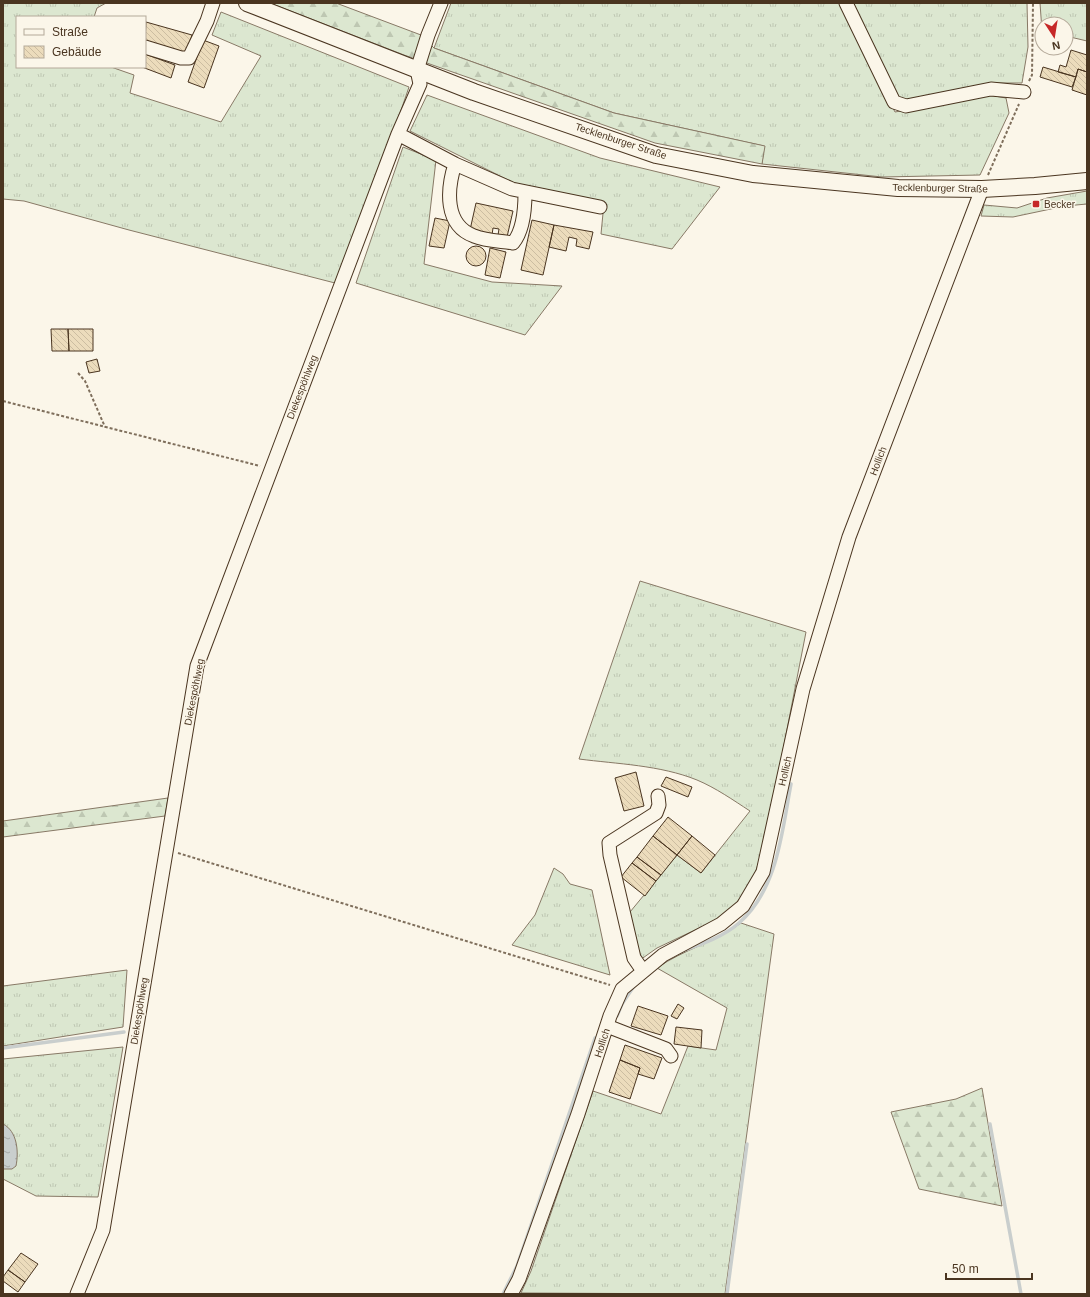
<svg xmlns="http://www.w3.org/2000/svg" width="1090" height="1297" font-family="Helvetica,sans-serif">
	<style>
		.grass { fill: url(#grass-tufts); stroke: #887966 }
		.forest { fill: url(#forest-firs); stroke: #887966 }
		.water { fill: url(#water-ripples); stroke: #887966 }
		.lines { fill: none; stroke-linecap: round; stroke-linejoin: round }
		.stream { stroke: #c9cecd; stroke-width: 3.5 }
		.building { fill: url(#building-back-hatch); stroke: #4a3520 }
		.minor-casing { stroke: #4a3520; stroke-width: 15 }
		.major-casing { stroke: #4a3520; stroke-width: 18 }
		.path { stroke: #7f6f5c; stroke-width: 2; stroke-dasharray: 3 2; stroke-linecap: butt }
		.minor { stroke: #fbf6e9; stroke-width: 13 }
		.major { stroke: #fbf6e9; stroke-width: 16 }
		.poi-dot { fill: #c62828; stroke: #fbf6e9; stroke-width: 1.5 }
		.labels { text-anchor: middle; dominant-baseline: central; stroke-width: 3; stroke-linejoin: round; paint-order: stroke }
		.street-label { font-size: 10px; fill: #4a3520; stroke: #fbf6e9 }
		.poi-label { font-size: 10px; fill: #4a3520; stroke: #fbf6e9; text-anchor: start }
	</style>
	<defs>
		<pattern id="grass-tufts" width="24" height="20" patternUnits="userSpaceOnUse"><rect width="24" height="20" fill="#dce7d0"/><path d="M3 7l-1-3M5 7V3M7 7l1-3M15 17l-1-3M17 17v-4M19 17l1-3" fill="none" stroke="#bec7b2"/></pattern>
		<pattern id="forest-firs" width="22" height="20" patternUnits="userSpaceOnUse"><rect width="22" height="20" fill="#dce7d0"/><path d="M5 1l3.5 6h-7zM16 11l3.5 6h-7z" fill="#bec7b2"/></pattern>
		<pattern id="water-ripples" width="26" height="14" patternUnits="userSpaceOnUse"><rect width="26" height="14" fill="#c9cecd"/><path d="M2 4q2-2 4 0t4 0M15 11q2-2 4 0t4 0" fill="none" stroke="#a5a8a6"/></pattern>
		<pattern id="building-back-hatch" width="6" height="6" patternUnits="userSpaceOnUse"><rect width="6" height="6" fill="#ecdcbc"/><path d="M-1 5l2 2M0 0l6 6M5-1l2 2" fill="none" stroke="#ccbda1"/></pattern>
	</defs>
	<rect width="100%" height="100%" fill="#fbf6e9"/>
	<path class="grass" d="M3 3H106L97 8 94 17H17V67H111L134 75 130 93 221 122 261 56 212 35 221 12 409 87 386 154 335 283 129 230 24 201 3 199Z
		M451 3H841L895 112 989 95 1006 98 1009 113 980 175 882 177 762 164 764 146 614 113 434 48Z
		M850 3H1027L1028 47 1022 83H990L906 101 893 93Z
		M1040 3H1087V41L1066 36V24H1042V31Z
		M427 95 600 158 720 187 672 249 601 234 604 203 524 188 410 131Z
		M403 147 436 160 424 264 492 282 562 286 525 335 356 283Z
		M1087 191V204L1065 206 1013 217 981 216 984 205 1017 208 1047 198Z
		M640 581 806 632 765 842 752 883 730 911 716 920 657 948 640 960 630 912 677 855 701 873 750 811C733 800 716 788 697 780 660 765 617 764 579 759Z
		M554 868 563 874 570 884 592 890 610 975 512 945 535 915Z
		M741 923 774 934 725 1294 521 1293 531 1271 593 1091 661 1114 688 1046 716 1050 727 1008 657 968C684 949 714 943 741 923Z
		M127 970 123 1027 3 1046V986Z
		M123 1047 98 1197 36 1196 3 1179V1059Z"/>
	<path class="forest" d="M270 3H336L421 35 434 48 614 113 765 146 762 164 655 143 404 55Z
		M168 798 165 816 3 837V821Z
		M982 1088 1002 1206 919 1189 891 1112 956 1099Z"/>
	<path class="water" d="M3 1124C17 1131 19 1151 16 1166L12 1169H3Z"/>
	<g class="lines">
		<path class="stream" d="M682 951C702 944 723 937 739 923 778 889 782 831 791 784
			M617 1016 622 1004 634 986
			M3 1048 124 1032
			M990 1124 1021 1294
			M503 1294 517 1266 595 1038
			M727 1294 747 1144"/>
	</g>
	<path class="building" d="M146 22 192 35 187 53 145 41Z
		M203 40 219 46 204 88 188 82Z
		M1071 50 1087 55V72L1078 69 1076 77 1058 72 1060 65 1066 67Z
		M145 54 175 65 171 78 142 67H145Z
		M1043 67 1076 77 1072 87 1040 77Z
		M1078 69 1087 72V95L1072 90Z
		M476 203 513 211 507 237 498 235 499 229 493 228 492 235 470 230Z
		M435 218 450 221 444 248 429 246Z
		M532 220 554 225 543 275 521 270Z
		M554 225 593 232 589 249 576 246 577 239 569 237 566 251 549 247Z
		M466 256a10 10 0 1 1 20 0a10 10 0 1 1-20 0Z
		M490 248 506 252 500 278 485 275Z
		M51 329H68L69 351H52Z
		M68 329H93V351H69Z
		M97 359 100 371 89 373 86 362Z
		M636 772 644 806 624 811 615 778Z
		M666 777 692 787 688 797 661 786Z
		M668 817 692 836 677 855 653 836Z
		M653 836 677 855 661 875 637 857Z
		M692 836 715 855 701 873 677 855Z
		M637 857 661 875 656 881 632 863Z
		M632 863 656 881 645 896 621 877Z
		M678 1004 684 1008 677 1019 671 1016Z
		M638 1006 668 1016 661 1035 631 1026Z
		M676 1027 702 1030 701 1048 674 1044Z
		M625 1045 662 1058 654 1079 638 1074 640 1068 620 1060Z
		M620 1060 640 1068 630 1099 609 1092Z
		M21 1253 38 1264 25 1282 8 1270Z
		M8 1270 25 1282 18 1292 3 1281V1277Z"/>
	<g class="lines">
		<defs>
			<path id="minor" d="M846 3 894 102 906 106 991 89 1024 92
				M145 47 181 58H189L207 21 213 3
				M398 134 455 164 512 189 600 207
				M455 164C447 189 444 225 474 236 486 241 501 241 513 243 523 231 525 208 525 193
				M643 971 634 958 610 855 609 843 656 813 659 805 658 796
				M607 1026 666 1049 671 1056
				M77 1294 103 1230 197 666 398 134 420 84 417 70 428 35 441 3
				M511 1294 519 1279 578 1114 610 1016 622 989 663 955 721 924 743 906 763 872 803 689 849 537 982 189"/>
			<path id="major" d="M247 3 474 92 656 155 753 174 898 188 982 189 1035 186 1087 181"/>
		</defs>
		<use href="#minor" class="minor-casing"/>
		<use href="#major" class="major-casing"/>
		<path class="path" d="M1029 81 1032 75 1033 3
			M988 175 1019 104
			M78 373 85 381 105 427
			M3 401 260 466
			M178 853 610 985"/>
		<use href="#minor" class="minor"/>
		<use href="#major" class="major"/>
	</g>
	<rect class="poi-dot" x="1032" y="200" width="8" height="8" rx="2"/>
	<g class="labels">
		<g class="street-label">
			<text transform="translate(621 141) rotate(18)">Tecklenburger Straße</text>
			<text transform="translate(940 188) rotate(1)">Tecklenburger Straße</text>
			<text transform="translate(302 387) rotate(-69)">Diekespöhlweg</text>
			<text transform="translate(878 461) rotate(-69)">Hollich</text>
			<text transform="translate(194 692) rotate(-79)">Diekespöhlweg</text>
			<text transform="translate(785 771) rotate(-77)">Hollich</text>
			<text transform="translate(139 1011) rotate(-81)">Diekespöhlweg</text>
			<text transform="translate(602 1043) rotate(-72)">Hollich</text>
		</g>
		<g class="poi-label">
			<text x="1044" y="204">Becker</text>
		</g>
	</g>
	<rect width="1090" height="1297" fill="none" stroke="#4a3520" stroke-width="8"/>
	<rect x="16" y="16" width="130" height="52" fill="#fbf6e9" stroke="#b4a999"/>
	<rect x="24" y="29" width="20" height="6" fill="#fbf6e9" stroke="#b4a999"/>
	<text x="52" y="36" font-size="12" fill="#4a3520">Straße</text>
	<rect x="24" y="46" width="20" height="12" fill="url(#building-back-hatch)" stroke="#b4a999"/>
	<text x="52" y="56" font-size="12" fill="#4a3520">Gebäude</text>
	<g transform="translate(1054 36) rotate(168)"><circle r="19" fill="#fbf6e9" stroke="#b4a999"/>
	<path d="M0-3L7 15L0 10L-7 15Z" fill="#c62828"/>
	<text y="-6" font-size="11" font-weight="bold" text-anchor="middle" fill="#4a3520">N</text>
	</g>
	<path d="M946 1273v6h86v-6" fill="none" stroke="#4a3520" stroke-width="2"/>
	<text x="952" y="1273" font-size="12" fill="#4a3520" stroke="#fbf6e9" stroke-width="3" paint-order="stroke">50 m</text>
</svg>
